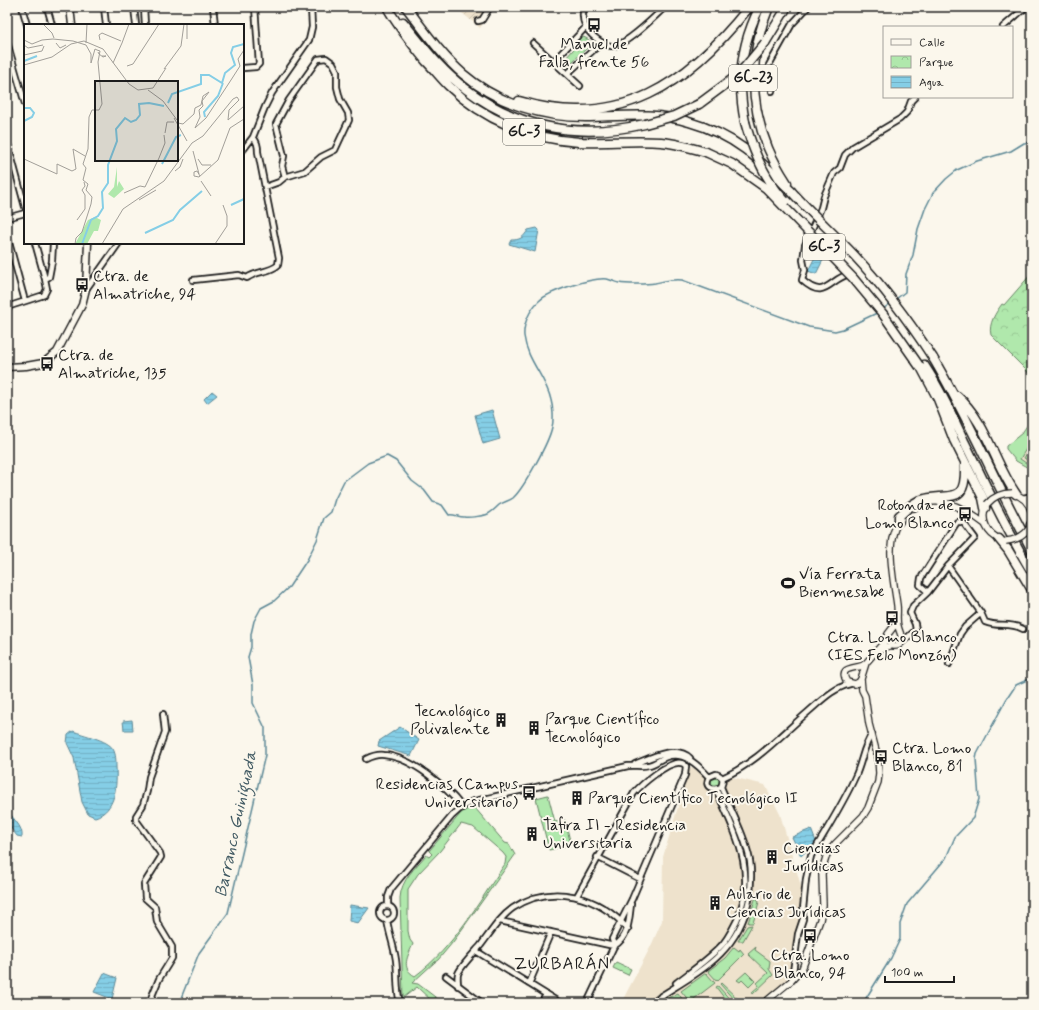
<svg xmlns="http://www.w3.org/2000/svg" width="1039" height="1010" font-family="Mynerve,sans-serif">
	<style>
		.built { fill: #eee2cc }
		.industrial { fill: url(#industrial-furrows) }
		.green { fill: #b0e8ac; stroke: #668264; fill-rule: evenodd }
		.park { fill: url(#park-crowns); stroke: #668264 }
		.water { fill: url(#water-rules); stroke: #5b8795 }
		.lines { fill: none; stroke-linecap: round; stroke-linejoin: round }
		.stream { stroke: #5b8795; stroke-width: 1.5 }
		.minor-casing { stroke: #1c1c1c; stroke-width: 8 }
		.tertiary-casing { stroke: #1c1c1c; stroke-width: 8 }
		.secondary-casing { stroke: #1c1c1c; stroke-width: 9 }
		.motorway-casing { stroke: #1c1c1c; stroke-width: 11 }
		.minor { stroke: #fbf7ec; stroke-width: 4.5 }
		.tertiary { stroke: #fbf7ec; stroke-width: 5.5 }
		.secondary { stroke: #fbf7ec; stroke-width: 6 }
		.motorway { stroke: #fbf7ec; stroke-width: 8 }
		.tertiary-bridge-casing { stroke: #1c1c1c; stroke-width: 8; stroke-linecap: butt }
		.motorway-bridge-casing { stroke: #1c1c1c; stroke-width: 11; stroke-linecap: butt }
		.tertiary-bridge { stroke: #fbf7ec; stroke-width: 5.5 }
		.motorway-bridge { stroke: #fbf7ec; stroke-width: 8 }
		.labels { text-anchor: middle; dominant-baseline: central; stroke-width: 4; stroke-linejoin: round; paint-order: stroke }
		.shield { fill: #fbf7ec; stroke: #5f5e5a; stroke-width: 1 }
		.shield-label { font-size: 15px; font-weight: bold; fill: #1c1c1c }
		.poi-label { font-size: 16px; fill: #1c1c1c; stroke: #fbf7ec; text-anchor: start }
		.water-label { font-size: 17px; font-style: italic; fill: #415a63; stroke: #fbf7ec }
		.neighbourhood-label { font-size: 17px; letter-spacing: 1px; fill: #1c1c1c; stroke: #fbf7ec }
		.inset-river { fill: none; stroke: #85cee6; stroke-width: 2 }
		.inset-road { fill: none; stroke: #a29f99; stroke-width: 1 }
		.view { fill: #1c1c1c; fill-opacity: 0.15; stroke: #1c1c1c; stroke-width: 2 }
		.inset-edge { fill: none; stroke: #1c1c1c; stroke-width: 2 }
	</style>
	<defs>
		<pattern id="industrial-furrows" width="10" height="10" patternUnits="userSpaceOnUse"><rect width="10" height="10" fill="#eee2cc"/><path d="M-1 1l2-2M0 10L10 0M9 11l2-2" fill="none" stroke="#ccc1af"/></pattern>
		<pattern id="park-crowns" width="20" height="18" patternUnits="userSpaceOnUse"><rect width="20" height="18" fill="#b0e8ac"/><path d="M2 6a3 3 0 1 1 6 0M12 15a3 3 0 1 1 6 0" fill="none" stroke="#97c693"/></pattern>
		<pattern id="water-rules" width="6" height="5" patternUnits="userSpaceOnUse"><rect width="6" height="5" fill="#85cee6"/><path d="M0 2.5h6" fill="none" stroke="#72b0c5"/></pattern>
	</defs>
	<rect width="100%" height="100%" fill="#fbf7ec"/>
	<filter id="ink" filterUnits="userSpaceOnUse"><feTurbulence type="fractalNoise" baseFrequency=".025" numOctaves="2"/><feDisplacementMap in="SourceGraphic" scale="8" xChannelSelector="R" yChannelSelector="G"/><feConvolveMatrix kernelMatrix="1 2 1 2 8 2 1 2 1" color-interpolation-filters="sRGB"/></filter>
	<g filter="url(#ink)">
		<path class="built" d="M1032 439V467L1020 459Z
			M690 767 765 785 780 814 801 886 802 919 794 974 761 1003H621L651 946 662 921 663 857Z"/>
		<path class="industrial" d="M455 7H494L480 28Z"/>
		<path class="green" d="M1032 418V439L1020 459 1032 467V470L1016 461 1006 449V446L1022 433Z
			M1032 445V463L1024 458Z
			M711 782a5 5 0 1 1 10 0a5 5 0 1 1-10 0Z
			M548 795 555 822 565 820 571 845 549 850 536 798Z
			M475 808 505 843 509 844 515 855 453 942 438 960 435 962 412 983 418 984 443 1003H434L417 987 403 998 400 898C401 880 415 868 426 855L429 857 432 854 429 851 461 813 468 809ZM461 824 473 827 503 853 506 857 505 864C478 903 454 947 415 976 400 968 408 956 413 944L410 940 408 931V889L418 874 440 851Z
			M737 828C746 848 749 867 749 888H747C747 867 743 849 735 829Z
			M756 896 759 902 753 923H748Z
			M752 925 743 941H738L747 926Z
			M734 947 739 951 740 949 744 954 717 981 708 971 725 958Z
			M756 947 755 950 770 961 769 969 773 975 753 994 752 992 759 986 757 983 768 973 748 954Z
			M616 962 631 969 628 975 613 968Z
			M746 972 755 981 749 987 742 980 740 982 737 980Z
			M706 973 715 983 690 1002 681 991Z
			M721 983 738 999 735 1001 720 984Z
			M718 986 733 1003H728L716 987Z
			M678 993 685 1003H667L664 1000Z"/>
		<path class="park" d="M583 37C591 39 592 44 589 50L587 48 571 63 573 66 566 67 562 63 563 56 566 58 580 42 578 39Z
			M1032 273V380L1027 371 991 335C988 324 996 312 1002 304L1004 305Z"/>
		<path class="water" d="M537 228 539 230 535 252 509 244 511 240C520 240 523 238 528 230Z
			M815 257 823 260 816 274 808 271Z
			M212 391 217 395 207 403 204 399Z
			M492 410 500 439 483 444 475 415Z
			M132 720 133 730H124L123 721Z
			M400 727 419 740 411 756 378 746 379 741Z
			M73 731C83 735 108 740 113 749 116 754 116 761 116 767 117 785 116 811 95 817L88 814 82 802 74 758 67 743 68 735Z
			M11 815C16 822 23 828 22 837L17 836 7 823V818Z
			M811 829 816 842 801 856 792 837Z
			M350 905 369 908 358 923 349 921Z
			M104 973 117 978 112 999 94 992Z"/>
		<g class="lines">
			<path class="stream" d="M896 299 905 292 906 274 913 255 918 229 925 209 933 193 946 179 957 170 977 161 1011 151 1024 143 1032 142
				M883 309 891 303
				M179 1003 199 953 228 913 265 755V728L253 703V685L248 657 251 647V634L254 621 261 608 274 601 289 587 307 560 317 540 324 518 331 512 335 499 344 481 368 463 387 456 396 461 412 481 424 490 433 502 442 505 449 515C454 514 458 517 464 517 468 518 484 516 488 514 492 512 496 508 499 505 503 502 509 501 513 498 524 488 549 442 552 427 554 420 553 407 551 400 546 377 527 361 524 336 523 324 530 309 539 301 549 291 593 277 607 279 611 280 615 282 619 283 624 284 631 284 637 284 643 284 649 284 655 283 665 281 672 279 682 280L809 327 835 331 843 329 879 312
				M863 1003 891 958 900 939V924L907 904 946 858 955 837 973 818 979 799 976 759 977 754 1006 700 1016 685 1027 680 1032 679"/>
			<defs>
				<path id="minor" d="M22 7 27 25
					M47 7 52 25
					M104 7 106 25
					M134 7 136 25
					M144 7 145 25
					M213 7 215 25
					M584 7C581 18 584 27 592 35 598 40 603 45 611 46 624 48 655 16 665 7
					M478 21 482 20 490 7
					M1003 27 1026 7
					M7 42 25 104
					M533 43 580 86
					M553 62 586 27
					M243 68 256 67 259 64 255 7
					M567 74 601 43
					M772 91 774 82 769 74V65L792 24 808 7
					M7 140 25 207
					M243 150 253 137 265 107 272 93 309 40 312 27 311 7
					M265 187 279 182 285 177 305 171 321 157 335 150 349 120 348 113 340 99 337 87V71L333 63 326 58 318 59 289 100 276 124 284 156 282 166 285 177
					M7 218 25 213
					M7 235 25 301
					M35 243 45 279 49 277 52 261 53 243
					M850 274C829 278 826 302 802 280L805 270 803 260 805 245 821 208 824 196 834 173 840 168 845 155 853 147 900 119 907 112 911 101 915 97
					M193 280 239 275 247 278C258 270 269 273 278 265L279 258 258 152C258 145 257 142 253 137
					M87 288 119 243
					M7 307 44 295 47 289 45 279
					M1023 498 1032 496
					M948 566 981 613 985 622C999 628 1008 621 1023 629
					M901 643 916 630 915 624 910 613 913 606 928 592 948 566 975 538 963 522H957L921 578 920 585 928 592
					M949 664 960 634 965 627 981 613
					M366 759C372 756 377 754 384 755 411 757 446 786 462 807
					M635 764C650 758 676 744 690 758
					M722 778C756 763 780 736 808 712 821 701 833 688 850 684
					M597 857 640 879
					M577 896 634 793C641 785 669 760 681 763 683 763 684 764 686 766L685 775 632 899 612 939 614 946 587 1003
					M388 905V897L391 889 452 816 462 807 471 802 628 766C635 765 642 767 649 765 655 764 660 759 666 757 684 751 698 765 709 777
					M380 913a7 7 0 1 1 14 0a7 7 0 1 1-14 0Z
					M387 920C389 934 394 946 396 960 398 974 396 989 400 1003
					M500 921 614 946C629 937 629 920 631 904
					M476 951 560 1003
					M446 976 482 1003
					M792 980 798 934 803 919V909L806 879 811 856C826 830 843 804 855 777 862 763 863 746 872 734
					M676 983C690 972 706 961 719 948 727 941 732 930 737 920 758 873 735 833 716 789
					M529 984 551 932
					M458 986C458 982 457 977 458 974 460 967 476 951 481 945 491 932 500 917 513 908 552 882 599 896 628 929
					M661 996C702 970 738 952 749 900 751 887 752 874 750 861 745 835 731 811 721 787 724 780 723 776 716 774L709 777C704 787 712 791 721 787
					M149 1003 159 979 172 958V947L157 922 155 907 145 898 144 884 161 857 160 853 136 820V816L143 805 147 791 149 777 165 732 163 714
					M541 1003 546 995
					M652 1003 663 995"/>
				<path id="tertiary" d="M1012 493C1023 496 1029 502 1032 513
					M986 506C980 520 987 534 1001 540
					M914 508C939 493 964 508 985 524
					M876 653C880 650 885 647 889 646 894 645 898 648 901 643 904 638 899 632 898 626 896 619 898 612 897 605 894 581 883 538 901 519
					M866 663C864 665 860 667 857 667 847 669 840 670 847 682L855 684 859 682 861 679 866 663 885 641 888 634 895 625 897 621
					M764 1003 792 980 802 969 820 920 823 905 822 874 824 864 827 854 835 844 863 816 868 808 878 782 879 773 878 758 869 724 865 696 862 690 861 679"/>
				<path id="secondary" d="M70 7 72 25
					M7 367 26 366 43 363 57 352 82 305 86 289 88 243"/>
				<path id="motorway" d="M387 7C398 26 412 44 426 61 434 69 441 78 449 86 484 120 531 139 579 142 607 143 634 140 661 142 676 143 691 148 706 152
					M406 7C424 30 441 55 463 74 498 104 544 118 590 117 623 116 657 112 689 122 735 135 759 159 791 191
					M769 7C749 53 749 102 768 148 773 160 780 172 787 183
					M403 22C422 45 441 71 466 89 520 130 580 139 645 124
					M765 43 787 7
					M519 101C620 131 688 84 749 7
					M699 104 734 78
					M745 122C737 83 741 43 760 7
					M933 358C970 420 997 487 1032 550
					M924 365C940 389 952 415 964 441 986 485 1006 530 1032 572
					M921 367 938 399 954 440 983 498 985 508
					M957 396C987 422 994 463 1016 494
					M899 521V516C907 509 914 501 925 499 952 493 966 505 965 466
					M1031 525 1032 527
					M999 539 1008 550 1032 590"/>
			</defs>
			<use href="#minor" class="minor-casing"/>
			<use href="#tertiary" class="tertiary-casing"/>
			<use href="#secondary" class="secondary-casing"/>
			<use href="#motorway" class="motorway-casing"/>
			<use href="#minor" class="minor"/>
			<use href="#tertiary" class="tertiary"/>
			<use href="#secondary" class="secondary"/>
			<use href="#motorway" class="motorway"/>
			<defs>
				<path id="tertiary-bridge" d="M987 504C994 496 1001 493 1012 493
					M1006 541C1016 540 1023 537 1029 529"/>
				<path id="motorway-bridge" d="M734 78 745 67 765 43
					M745 122C753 151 764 179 785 201
					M645 124 674 116 699 104
					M706 152 732 164 766 188 853 278 883 314 920 367
					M791 191C811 213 833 233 853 254 883 286 909 321 933 358"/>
			</defs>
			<use href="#tertiary-bridge" class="tertiary-bridge-casing"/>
			<use href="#motorway-bridge" class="motorway-bridge-casing"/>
			<use href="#tertiary-bridge" class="tertiary-bridge"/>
			<use href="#motorway-bridge" class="motorway-bridge"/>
		</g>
	</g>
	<defs>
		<symbol id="bus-bare" viewBox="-9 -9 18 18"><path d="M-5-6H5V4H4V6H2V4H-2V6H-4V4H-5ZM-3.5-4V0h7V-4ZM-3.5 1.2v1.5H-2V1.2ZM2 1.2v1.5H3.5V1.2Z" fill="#1c1c1c" stroke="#fbf7ec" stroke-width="2.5" paint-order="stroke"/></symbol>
		<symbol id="stadium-bare" viewBox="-9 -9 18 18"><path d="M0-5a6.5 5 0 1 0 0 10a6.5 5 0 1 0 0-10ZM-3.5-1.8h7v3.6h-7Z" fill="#1c1c1c" stroke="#fbf7ec" stroke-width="2.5" paint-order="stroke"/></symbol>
		<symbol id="building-bare" viewBox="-9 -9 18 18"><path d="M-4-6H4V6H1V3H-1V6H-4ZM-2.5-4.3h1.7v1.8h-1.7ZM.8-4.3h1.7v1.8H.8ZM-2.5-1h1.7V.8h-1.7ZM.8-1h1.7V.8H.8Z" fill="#1c1c1c" stroke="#fbf7ec" stroke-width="2.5" paint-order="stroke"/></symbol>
	</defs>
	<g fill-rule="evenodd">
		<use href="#bus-bare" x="584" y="15" width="20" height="20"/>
		<use href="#bus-bare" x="72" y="275" width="20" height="20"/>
		<use href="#bus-bare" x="37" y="354" width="20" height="20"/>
		<use href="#bus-bare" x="955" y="504" width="20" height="20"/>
		<use href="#stadium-bare" x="778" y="573" width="20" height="20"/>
		<use href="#bus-bare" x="882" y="608" width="20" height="20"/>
		<use href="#building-bare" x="491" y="710" width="20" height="20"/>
		<use href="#building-bare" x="524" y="718" width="20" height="20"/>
		<use href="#bus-bare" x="871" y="747" width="20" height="20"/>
		<use href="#bus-bare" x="519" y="783" width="20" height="20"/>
		<use href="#building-bare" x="567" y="788" width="20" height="20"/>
		<use href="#building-bare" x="522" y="824" width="20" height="20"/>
		<use href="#building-bare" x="762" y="847" width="20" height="20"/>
		<use href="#building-bare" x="705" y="893" width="20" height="20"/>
		<use href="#bus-bare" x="800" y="926" width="20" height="20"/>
	</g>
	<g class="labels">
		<g class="shield">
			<rect x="729" y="65" width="48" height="26" rx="3"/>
			<rect x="503" y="119" width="42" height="26" rx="3"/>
			<rect x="803" y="234" width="42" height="26" rx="3"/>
		</g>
		<g class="shield-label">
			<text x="753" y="78">GC-23</text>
			<text x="524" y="132">GC-3</text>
			<text x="824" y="247">GC-3</text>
		</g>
		<g class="poi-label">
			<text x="594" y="44" text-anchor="middle">Manuel de<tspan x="594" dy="18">Falla, frente 56</tspan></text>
			<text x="93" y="276">Ctra. de<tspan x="93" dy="18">Almatriche, 94</tspan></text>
			<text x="58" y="355">Ctra. de<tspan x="58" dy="18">Almatriche, 135</tspan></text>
			<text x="954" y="505" text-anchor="end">Rotonda de<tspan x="954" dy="18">Lomo Blanco</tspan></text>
			<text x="799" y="574">Vía Ferrata<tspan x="799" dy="18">Bienmesabe</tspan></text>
			<text x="892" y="637" text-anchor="middle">Ctra. Lomo Blanco<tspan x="892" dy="18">(IES Felo Monzón)</tspan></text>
			<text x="490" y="711" text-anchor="end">Tecnológico<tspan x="490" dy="18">Polivalente</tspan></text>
			<text x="545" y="719">Parque Científico<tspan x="545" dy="18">Tecnológico</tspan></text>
			<text x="892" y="748">Ctra. Lomo<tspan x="892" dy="18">Blanco, 81</tspan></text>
			<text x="518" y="784" text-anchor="end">Residencias (Campus<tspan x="518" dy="18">Universitario)</tspan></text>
			<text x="588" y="798">Parque Científico Tecnológico II</text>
			<text x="543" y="825">Tafira II - Residencia<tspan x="543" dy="18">Universitaria</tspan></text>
			<text x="783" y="848">Ciencias<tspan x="783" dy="18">Jurídicas</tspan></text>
			<text x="726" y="894">Aulario de<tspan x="726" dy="18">Ciencias Jurídicas</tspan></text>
			<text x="810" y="955" text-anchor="middle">Ctra. Lomo<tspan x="810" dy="18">Blanco, 94</tspan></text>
		</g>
		<g class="water-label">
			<text transform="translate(236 824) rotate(-78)">Barranco Guiniguada</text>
		</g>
		<g class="neighbourhood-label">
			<text x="562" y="964">ZURBARÁN</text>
		</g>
	</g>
	<g transform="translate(24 24)">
		<rect width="220" height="220" fill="#fbf7ec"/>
		<path d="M93 143V163L95 157 100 165 90 174 84 170 90 163ZM71 193 77 196 74 207H70L63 220H51L64 196Z" fill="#b0e8ac"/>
		<path class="inset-river" d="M0 37 13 32M144 79 148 70 177 60V51H185L198 59 201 49 211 41 207 29 209 23 220 20M0 84H6L10 89 8 93 0 97M181 93 180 88 194 72 199 59M138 140 152 113 157 111M207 181 220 175M121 209 149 196 156 186 178 167M58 220 67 196 74 192 79 184 78 168 84 159V141L93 117 92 105 101 94 107 98 112 96 116 91 115 80 125 79 140 82"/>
		<path class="inset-road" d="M19 0 28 9 30 14M163 0V15M29 15 49 17 62 21 67 30V39L71 25 73 26M0 16 8 20 18 16 29 15M76 16 75 11 78 9 97 17M32 19 36 24 42 21M62 19 63 0M98 19 105 0M0 21 4 24 19 21M74 28 75 30 79 33 82 32H78M0 31 18 27 20 22M89 39 98 19M0 41 28 33 47 20 60 17 79 25 105 60 114 66 129 64 142 44M103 42 109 40 135 0M140 45 157 22 160 0M124 66 139 77 153 96M150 94 163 117M154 99 159 100 170 90 171 84 177 81 179 72 185 68 178 77 179 82 175 86 176 93 171 104M171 104 182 94 207 56 216 42 214 35 220 26M141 109 143 98H150M169 127 175 150M0 135 33 150V140L48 147 52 145 49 125 61 132M174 135 178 141H187M151 147 156 143 159 135M176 152 173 147 170 148V152L175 153 194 136 206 104 220 95M177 157 187 172M116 162 121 163 135 134 141 119 140 111M100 169 116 162M115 176 132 166M53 196 61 185V171L58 166 61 162 60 158M51 220 52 214 58 208 67 180 68 173 62 166 64 160 59 156 62 144 59 140 64 125 65 93 68 86H75L78 80 74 38 76 27 73 26M78 220 99 185 140 157 168 119 179 112 209 75 213 73 215 76 205 86 204 96 220 82M191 220 203 202V192L199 181"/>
		<path class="view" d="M71 57H154V137H71Z"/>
		<rect width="220" height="220" class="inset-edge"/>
	</g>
	<rect width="1039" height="1010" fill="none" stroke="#fbf7ec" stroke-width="24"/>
	<rect x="12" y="12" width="1015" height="986" fill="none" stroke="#1c1c1c" stroke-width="1.5" filter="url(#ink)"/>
	<rect x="883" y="26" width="130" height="72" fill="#fbf7ec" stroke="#a29f99"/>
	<rect x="891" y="39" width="20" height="6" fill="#fbf7ec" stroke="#a29f99"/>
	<text x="919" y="46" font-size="12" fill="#1c1c1c">Calle</text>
	<rect x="891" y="56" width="20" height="12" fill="url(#park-crowns)" stroke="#a29f99"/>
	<text x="919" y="66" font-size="12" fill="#1c1c1c">Parque</text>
	<rect x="891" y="76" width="20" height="12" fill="url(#water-rules)" stroke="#a29f99"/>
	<text x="919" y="86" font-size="12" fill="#1c1c1c">Agua</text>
	<path d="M885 976v6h69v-6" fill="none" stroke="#1c1c1c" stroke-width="2"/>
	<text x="891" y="976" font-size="12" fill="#1c1c1c" stroke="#fbf7ec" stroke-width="3" paint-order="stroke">100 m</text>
</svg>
